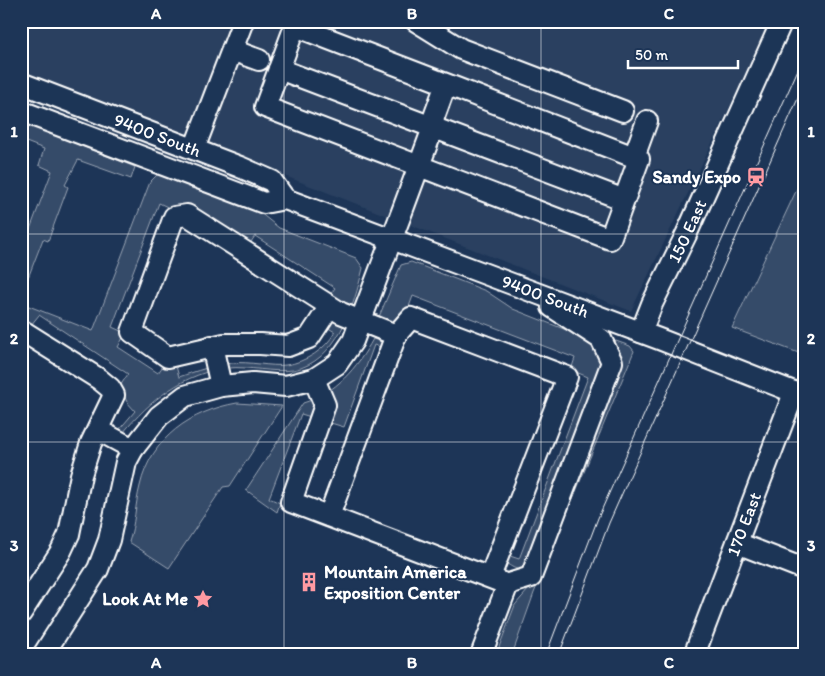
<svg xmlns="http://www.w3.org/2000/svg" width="825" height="676" font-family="Itim,sans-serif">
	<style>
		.built { fill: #2a4161 }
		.green { fill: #364b69; stroke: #9aa5b4; fill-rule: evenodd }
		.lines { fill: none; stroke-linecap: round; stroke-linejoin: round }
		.minor-casing { stroke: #fff; stroke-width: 24 }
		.minor { stroke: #1d3557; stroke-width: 20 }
		.tram { stroke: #fff; stroke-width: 1 }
		.grid { fill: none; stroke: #fff; stroke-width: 1; stroke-opacity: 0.55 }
		.labels { text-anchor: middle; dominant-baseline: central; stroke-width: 4; stroke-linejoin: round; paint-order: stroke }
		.street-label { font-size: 18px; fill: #fff; stroke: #1d3557 }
		.poi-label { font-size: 18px; font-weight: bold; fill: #fff; stroke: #1d3557; text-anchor: end }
		.neatline { fill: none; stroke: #fff; stroke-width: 2 }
		.grid-label { font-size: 16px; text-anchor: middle; font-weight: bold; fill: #fff }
	</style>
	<rect width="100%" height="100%" fill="#1d3557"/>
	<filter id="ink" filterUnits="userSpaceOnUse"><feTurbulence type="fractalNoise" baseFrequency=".02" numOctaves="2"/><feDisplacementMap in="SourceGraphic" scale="10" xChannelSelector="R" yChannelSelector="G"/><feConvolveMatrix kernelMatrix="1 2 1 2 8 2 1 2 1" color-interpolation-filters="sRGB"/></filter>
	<g filter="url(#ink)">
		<path class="built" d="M21 21H771L631 311 21 73Z"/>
		<path class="green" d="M21 122 135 167 131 179 78 160 65 185 68 187 48 241 43 239 21 296V253L52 171 39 165 44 149 21 140Z
			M804 174V355L732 328Z
			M157 175 165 176 259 212 279 228 356 258 363 268C354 306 337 362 293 370 272 373 249 366 228 368 185 372 149 401 123 433L118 431 135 411 127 402 120 386 128 374 39 315 31 325 21 319V303L93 331 150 182ZM159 203 249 245 255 236 335 288 329 296 325 326 335 332C326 349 306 362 286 365 271 367 249 361 232 363 214 365 196 371 179 377L176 366 165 363 158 373 118 347 124 336 123 332 112 327Z
			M411 262 486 291 513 309 584 337C593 343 600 352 601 363L525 566C518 573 511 566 504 562L507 555 519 559 588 377 571 370 575 358 413 296 407 312 395 325 378 319 401 265Z
			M373 339 388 344 386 349 374 345 344 427 301 414 269 498 280 503 277 512 246 490 303 403C336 393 357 368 373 339Z
			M616 341 630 346 634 351 534 593 512 655H496L515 605 535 582 613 343Z
			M237 403 282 406 230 486 223 487 169 568 129 542C135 524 135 505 140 486 151 438 191 411 237 403Z"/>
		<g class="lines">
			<defs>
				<g id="minor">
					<path d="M416 21 461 49 623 111"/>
					<path d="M232 50 259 60"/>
					<path d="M279 69 614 196"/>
					<path id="s1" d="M21 83 240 167 272 181 285 199"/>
					<path id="s2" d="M21 111 264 203 285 199 659 339 804 396"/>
					<path d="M194 149 243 21"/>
					<path d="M634 157 647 121"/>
					<path d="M330 306 309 338 288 346 260 344H224L168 357 132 332 174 217 187 215 341 313 396 335 411 318 567 377 490 577"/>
					<path d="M21 330 99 379 110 388 114 395 91 443 81 475 69 534 61 551 21 613"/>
					<path id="s3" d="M641 332 652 304 686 235 782 21"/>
					<path d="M212 346 221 386"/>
					<path d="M314 379 325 405 291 502 501 582"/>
					<path d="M98 430 133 449"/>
					<path d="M329 516 396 335"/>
					<path d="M737 543 804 569"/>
					<path d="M43 655 98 569 109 540 126 462 133 449 159 416 185 396 221 386 253 383 286 386 314 379 337 364 353 341 403 209 433 128 434 117 446 84 295 26 265 107 610 239 639 159 446 84"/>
					<path d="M481 655 508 584 531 577 612 362 601 339 552 307"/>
					<path id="s4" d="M694 655 794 393"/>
				</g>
			</defs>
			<use href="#minor" class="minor-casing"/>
			<use href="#minor" class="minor"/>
			<path class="tram" d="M546 655 598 518 804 56
				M559 655 609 523 804 85"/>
		</g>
	</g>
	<path class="grid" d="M284 21V655M541 21V655M21 234H804M21 442H804"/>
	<defs>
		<symbol id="station-bare" viewBox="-9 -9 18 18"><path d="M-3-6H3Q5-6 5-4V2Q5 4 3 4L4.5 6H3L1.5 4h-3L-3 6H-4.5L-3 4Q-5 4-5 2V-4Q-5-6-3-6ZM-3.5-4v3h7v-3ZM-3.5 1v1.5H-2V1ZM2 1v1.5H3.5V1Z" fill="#ff9aa2" stroke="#1d3557" stroke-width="2.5" paint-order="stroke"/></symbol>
		<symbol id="building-bare" viewBox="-9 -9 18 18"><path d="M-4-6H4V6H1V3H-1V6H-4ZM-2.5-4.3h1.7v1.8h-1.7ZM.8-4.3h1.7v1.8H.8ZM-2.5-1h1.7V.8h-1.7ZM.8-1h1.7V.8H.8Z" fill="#ff9aa2" stroke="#1d3557" stroke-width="2.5" paint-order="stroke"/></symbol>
		<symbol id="sight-bare" viewBox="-9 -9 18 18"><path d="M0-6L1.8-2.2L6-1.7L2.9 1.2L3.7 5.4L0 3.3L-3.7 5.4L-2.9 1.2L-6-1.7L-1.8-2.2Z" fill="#ff9aa2" stroke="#1d3557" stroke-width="2.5" paint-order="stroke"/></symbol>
	</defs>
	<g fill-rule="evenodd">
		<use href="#station-bare" x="742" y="163" width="28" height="28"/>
		<use href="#building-bare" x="295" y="568" width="28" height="28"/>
		<use href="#sight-bare" x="189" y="585" width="28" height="28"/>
	</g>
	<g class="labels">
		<g class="street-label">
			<text stroke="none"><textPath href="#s1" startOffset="146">9400 South</textPath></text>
			<text stroke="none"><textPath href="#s3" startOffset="111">150 East</textPath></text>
			<text stroke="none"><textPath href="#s2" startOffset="559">9400 South</textPath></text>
			<text stroke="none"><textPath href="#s4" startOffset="140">170 East</textPath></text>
		</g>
		<g class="poi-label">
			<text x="741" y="177">Sandy Expo</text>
			<text x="324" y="572" text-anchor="start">Mountain America<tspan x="324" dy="21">Exposition Center</tspan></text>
			<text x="188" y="599">Look At Me</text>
		</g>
	</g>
	<rect width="825" height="676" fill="none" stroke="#1d3557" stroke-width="55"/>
	<path d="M628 60v8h110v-8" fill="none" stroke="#ffffff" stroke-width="2.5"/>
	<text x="635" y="60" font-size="15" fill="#ffffff" stroke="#1d3557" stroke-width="4" paint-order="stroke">50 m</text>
	<rect x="28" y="28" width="770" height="620" class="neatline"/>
	<g class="grid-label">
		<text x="156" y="19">A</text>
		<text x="412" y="19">B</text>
		<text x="669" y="19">C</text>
		<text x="14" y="137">1</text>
		<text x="811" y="137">1</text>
		<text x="14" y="344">2</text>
		<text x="811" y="344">2</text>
		<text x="14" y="551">3</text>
		<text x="811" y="551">3</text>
		<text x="156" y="668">A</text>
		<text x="412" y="668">B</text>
		<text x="669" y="668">C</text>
	</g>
</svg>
